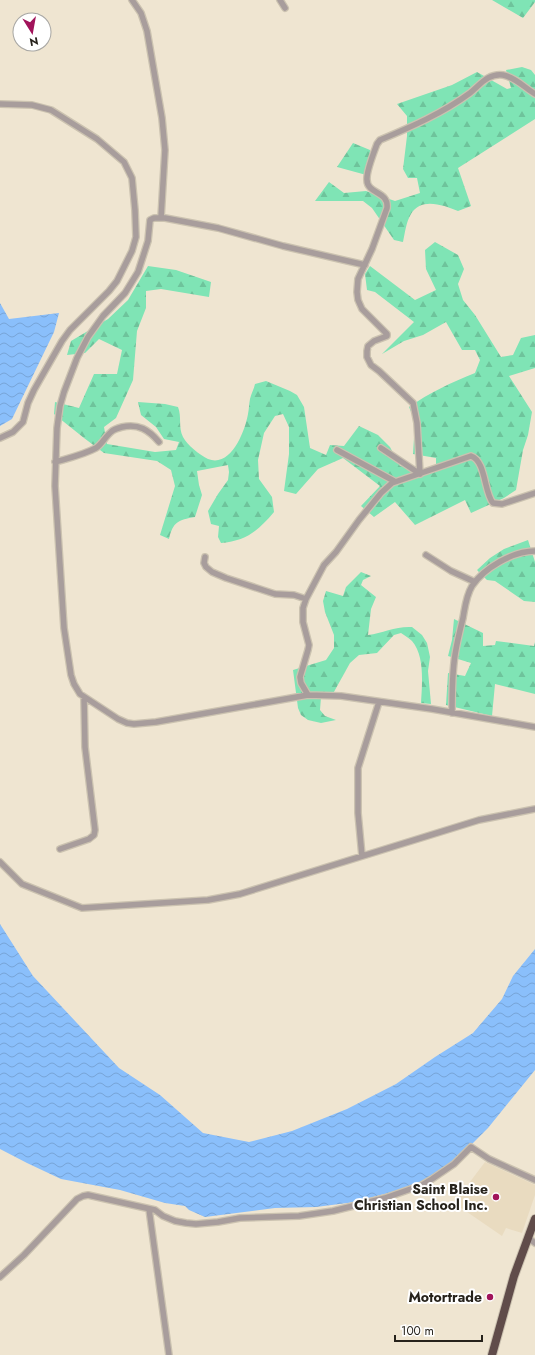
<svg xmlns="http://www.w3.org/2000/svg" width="535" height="1355" font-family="Jost,sans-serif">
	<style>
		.built { fill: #e9dbc0 }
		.forest { fill: url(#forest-firs) }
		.water { fill: url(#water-waves) }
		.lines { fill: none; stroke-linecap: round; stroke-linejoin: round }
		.minor-casing { stroke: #cbc2b0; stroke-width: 8 }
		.highway-casing { stroke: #cbc2b0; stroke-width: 10 }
		.minor { stroke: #a89d9c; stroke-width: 5.5 }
		.highway { stroke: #604c4a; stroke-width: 8 }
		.poi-dot { fill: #a1135a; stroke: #fff; stroke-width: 1.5 }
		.labels { text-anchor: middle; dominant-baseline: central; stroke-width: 4; stroke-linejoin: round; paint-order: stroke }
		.poi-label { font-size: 14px; font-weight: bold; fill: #26221b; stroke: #fff; text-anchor: end }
	</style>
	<defs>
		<pattern id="forest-firs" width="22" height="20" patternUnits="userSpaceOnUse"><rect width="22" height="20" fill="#7fe4b5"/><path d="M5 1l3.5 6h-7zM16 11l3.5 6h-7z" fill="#6ec39b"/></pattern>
		<pattern id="water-waves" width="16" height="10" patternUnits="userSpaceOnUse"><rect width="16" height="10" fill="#8abffb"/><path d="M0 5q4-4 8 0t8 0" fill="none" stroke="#77a4d7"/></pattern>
	</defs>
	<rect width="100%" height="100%" fill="#efe5d1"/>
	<path class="built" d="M485 1162 535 1185V1195L522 1233 506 1228 502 1236 454 1203Z"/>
	<path class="forest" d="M492 0H535V2L523 18Z
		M522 67 531 70 535 75V119L458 168 471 206 458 211C443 205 421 197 411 214 406 222 405 233 403 242L394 240 372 208 363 201H315L329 182 344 193 366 191 395 201 420 193 417 178H408L403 169 407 136V116L397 104 452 85 477 72 507 89 511 88 506 70Z
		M353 143 370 150V176L337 167Z
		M435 242 458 255 464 269 458 284 463 300 475 315 501 357 513 355 521 338 535 335V368L509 376 532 412 528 435 523 450 516 490 504 498 471 513 465 500 415 525 395 502 374 517 361 506 380 486 343 458 318 469 296 494 284 491 289 454V427L283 414 275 416 264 433 258 460 259 479 272 497 274 512C258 531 246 541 221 543L218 537 219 526 211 524 208 511 218 494 228 480 229 472 228 465 197 471 199 485 202 495 195 517C178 520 173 522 169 539L160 535 175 486 171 470 157 461 104 453 84 438 54 414 55 402 79 408 94 374H117L122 350 99 339 85 353 67 355 71 341 108 319 128 300 148 266 176 270 211 282 209 297 161 289 146 291V308L137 331 133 380 116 418 104 427 107 444 155 452 176 450 179 442 164 439 156 427 141 415 138 402 165 404 178 407C182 417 178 427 183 437 187 445 200 455 208 459 231 468 245 431 248 414 249 409 249 404 250 399 251 394 254 389 255 384L266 381 290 391 297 395 304 407 310 448 326 455 330 445 344 446 359 426 378 435 390 447 400 466 423 471 436 466V458L413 454 415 421 409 407C429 393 452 382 475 373L480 360 475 350H462L446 322 423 335 404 341 382 354 414 322 375 292 367 290 365 274 370 266 415 300 436 290 426 269 425 250Z
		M528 540 535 562V602L524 601 495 581 487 580 477 570 490 558 504 549Z
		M361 572 371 576 363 580 361 585 376 597 371 609 368 635C383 633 396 626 412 627L422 635 427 643 430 657 428 671 431 704 421 703C422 684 425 656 412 641 409 638 405 636 401 633L394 635 377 653 359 655 350 663 330 699 321 697 320 710 325 716 336 720 321 723 308 720 301 715 298 708 293 670 326 660 334 648V635L325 612 323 601 326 591 343 596 346 587Z
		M454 619 483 633V646L495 645 496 641 534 646 535 642V694L495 684 492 716 446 705 448 673 465 676 471 663 448 656 452 640Z"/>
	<path class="water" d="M0 303 9 319 59 313 54 332 12 419 0 426Z
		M0 924 33 976 119 1068 160 1095 203 1133 249 1142 292 1131 347 1109 396 1084 435 1057 473 1033 502 999 513 976 535 949V1070L488 1128 451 1165 417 1185 355 1202 316 1207 275 1208 205 1217 189 1210 185 1206 165 1203 120 1190 61 1179 27 1163 0 1149Z"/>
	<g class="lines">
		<defs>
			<path id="minor" d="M132 0 141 13 147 31 162 118 165 150 161 218
				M280 0 285 8
				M0 104 32 105 51 110 97 139 124 162 132 178 135 210 136 237 132 251 117 281 109 291 70 330 62 341 34 390 28 403 23 422 13 432 0 438
				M365 265 283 246 218 228 165 218H154L150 220 148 241 138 272 125 293 103 316 88 337 77 358 64 392 60 406 57 428 55 486 64 628 71 675 74 684 80 694 118 719 127 723 134 724 156 722 308 695 341 696 432 709 535 727
				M381 448 420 474
				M337 450 394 481
				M55 462C69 458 83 455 96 448 102 444 105 437 111 432 114 429 118 428 122 427 138 423 149 430 159 442
				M420 474 417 423 413 403 379 371 371 365 367 357V351L368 346 374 341 387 336V334L362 309 358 300 357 292 358 279 372 249 387 208C389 191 367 194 367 180 366 172 374 152 377 144L380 140C411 127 443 113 470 93 480 85 488 73 503 75 515 77 525 88 535 94
				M426 555 451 571 475 582
				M205 557 204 563 206 567 212 572 226 578 275 594 294 595 306 599
				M308 695 301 683 300 677 308 650 309 645 303 622V608L306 599 324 565 336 552 359 520 381 493 392 483 471 456C486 461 484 493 493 503L502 504 535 493
				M452 713C452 694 452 674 455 655 457 642 460 630 463 618 465 607 466 596 472 586 484 568 513 551 535 551
				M60 849 89 839 94 835 95 830 85 747 84 697
				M362 856 358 813V768L379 702
				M0 862 22 884 82 908 208 900 240 894 479 820 535 809
				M149 1209 169 1355
				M528 1238 535 1243
				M0 1277 24 1255 77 1199 83 1196 88 1195 155 1210 163 1216 175 1221 186 1223 196 1224 218 1222 240 1218 299 1216 333 1211 385 1198 422 1185 432 1179 454 1164 471 1147 489 1159 535 1180"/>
			<path id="highway" d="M492 1355 514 1276 535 1219"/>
		</defs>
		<use href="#minor" class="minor-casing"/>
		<use href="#highway" class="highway-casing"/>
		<use href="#minor" class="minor"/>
		<use href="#highway" class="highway"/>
	</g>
	<g class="poi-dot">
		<circle cx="496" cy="1197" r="4"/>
		<circle cx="490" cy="1297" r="4"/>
	</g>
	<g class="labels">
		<g class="poi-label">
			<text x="488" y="1189">Saint Blaise<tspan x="488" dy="16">Christian School Inc.</tspan></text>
			<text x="482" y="1297">Motortrade</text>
		</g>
	</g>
	<g transform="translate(32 32) rotate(169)"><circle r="19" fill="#ffffff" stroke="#a8a7a4"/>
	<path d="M0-3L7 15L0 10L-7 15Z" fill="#a1135a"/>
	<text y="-6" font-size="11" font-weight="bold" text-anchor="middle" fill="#26221b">N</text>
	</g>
	<path d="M395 1335v6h87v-6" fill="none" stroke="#26221b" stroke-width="2"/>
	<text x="401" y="1335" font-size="12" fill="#26221b" stroke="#ffffff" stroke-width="3" paint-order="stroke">100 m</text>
</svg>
